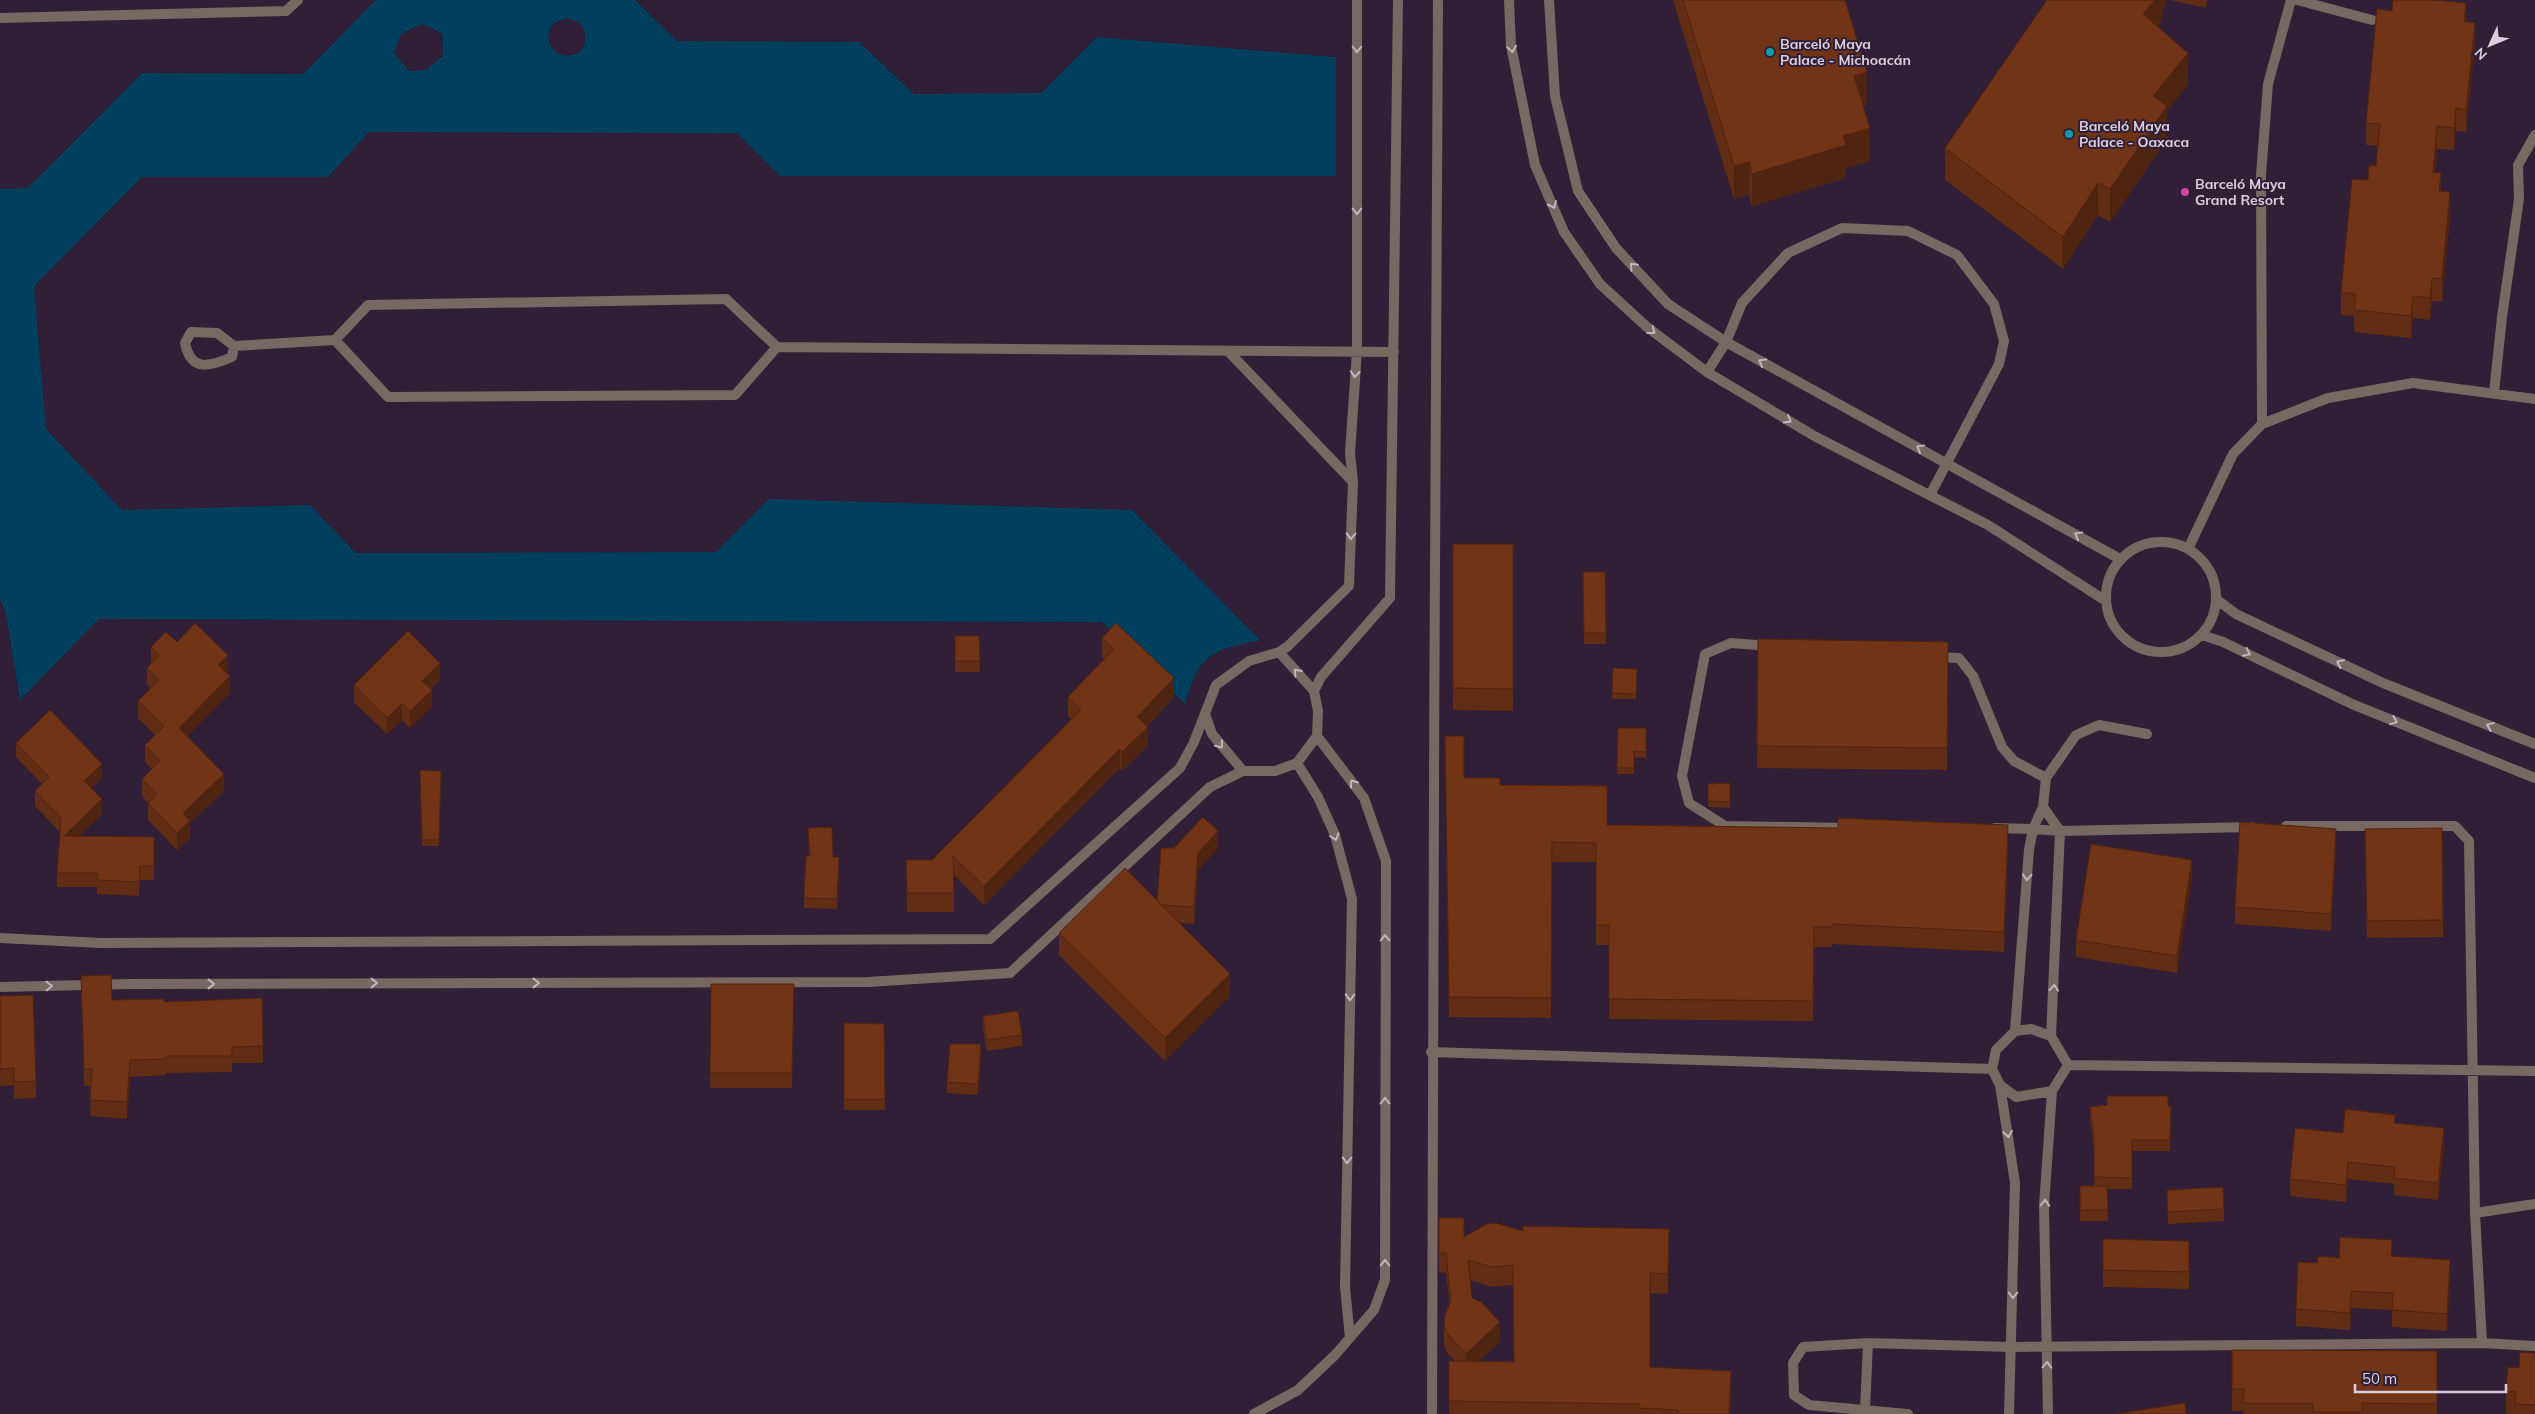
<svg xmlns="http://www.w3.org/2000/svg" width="2535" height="1414" font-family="Mulish,sans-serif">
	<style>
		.water { fill: #003f5d; fill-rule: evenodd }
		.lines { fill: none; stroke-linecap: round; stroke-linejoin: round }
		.lane { stroke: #776961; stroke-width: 10 }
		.street { stroke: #776961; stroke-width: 10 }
		.wall { fill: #612d14; fill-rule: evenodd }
		.shaded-wall { fill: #4f2410 }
		.building { fill: #713417; stroke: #4f2410 }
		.oneway { stroke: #c2b6c0 }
		.culture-dot { fill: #0f9aa8; stroke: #301f36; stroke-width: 2 }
		.hotel-dot { fill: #d1479c; stroke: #301f36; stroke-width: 2 }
		.labels { text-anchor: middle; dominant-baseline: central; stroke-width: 4; stroke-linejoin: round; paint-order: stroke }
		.poi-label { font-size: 14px; font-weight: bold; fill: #dbcfdf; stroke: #301f36; text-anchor: start }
	</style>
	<rect width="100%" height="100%" fill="#301f36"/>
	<path class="water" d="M376 0H635L677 41 859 42 914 94 1041 93 1097 37 1336 57V176H780L737 133 369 132 328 177H142L34 286 46 429 122 510 310 505 356 553 716 552 769 499 1132 510 1260 640C1210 651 1200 653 1185 704L1102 622 99 619 20 700 6 614 0 599V189L28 188 142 73 303 74ZM567 18 579 22C587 32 588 41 580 52 559 64 538 43 554 23ZM421 24 442 33 443 56 426 70 409 71 394 53 401 34Z"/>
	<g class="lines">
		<path class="lane" d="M1707 372 1726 342 1742 303 1788 253 1842 228 1908 231 1957 255 1994 304 2004 341 1999 364 1930 495
			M1770 646 1731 643 1705 654 1682 776 1689 803 1725 826 1850 828
			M1934 657 1959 658 1973 676 2002 747 2014 761 2046 778
			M1995 828 2033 829
			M1865 1410 1868 1343
			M1432 1414C1430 943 1438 471 1438 0
			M1908 1414 1809 1405 1794 1395 1793 1363 1803 1347 1868 1343 2012 1347"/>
		<path class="street" d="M1509 0 1511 46 1535 165 1564 232 1600 284 1647 327 1707 372 1816 437 1988 525 2106 601
			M1549 0 1555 96 1578 191 1616 248 1668 304 1726 342 2120 559
			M2297 0 2372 20
			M0 18 286 11 298 0
			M335 340 388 397 735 395 777 347
			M234 346 232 357C211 366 191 373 185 343L191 332 217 333 234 346 335 340 368 305 726 299 777 347 1394 352
			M1229 352 1353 482
			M2494 393 2502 317 2519 199 2518 165 2535 135
			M2262 424 2261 175 2268 84 2291 0
			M2106 597a55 55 0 1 1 110 0a55 55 0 1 1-110 0Z
			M2188 549 2233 454 2262 424 2328 398 2413 383 2535 399
			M2216 599 2236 614 2383 683 2535 744
			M2202 635 2223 642 2352 704 2535 778
			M1279 652 1314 691
			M1205 714 1212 734 1243 771
			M1297 763 1318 797 1335 835 1352 899 1345 1287 1350 1338
			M2043 807 2060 831 2051 1036
			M2286 826H2455L2469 841 2475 1213 2482 1343
			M2033 829 2060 831 2252 827
			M0 938 101 943 990 939 1180 768 1194 742 1216 685 1249 661 1279 652 1287 647 1349 586 1353 482 1350 453 1357 351V0
			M0 987 130 984 868 982 1010 973 1210 787 1243 771H1275L1297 763 1317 736 1318 711 1314 691 1321 677 1390 598 1398 0
			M2015 1031 2029 850 2033 829 2043 807 2046 778 2076 735 2099 725 2147 734
			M1431 1052 1992 1069
			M2068 1065 2535 1071
			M2000 1085 2016 1097 2052 1091 2068 1065 2051 1036 2031 1029 2015 1031 1996 1050 1992 1069 2000 1085 2015 1183 2009 1414
			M2475 1213 2535 1204
			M2012 1347 2482 1343 2535 1346
			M1254 1414 1298 1390 1335 1355 1374 1310 1385 1280 1386 861 1364 798 1317 736
			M2048 1414 2044 1206 2052 1091"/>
	</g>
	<path class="wall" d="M1673 0H1845L1867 105 1863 106 1870 161 1846 168V178L1752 206 1749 195 1734 199Z
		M2047 0H2166L2159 28 2188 85 2167 111V139L2110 222 2098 215 2063 269 1945 180V148Z
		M2170 0H2207L2206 8Z
		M2466 22 2475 45 2466 132 2456 131 2454 150 2437 149 2435 172 2441 191 2450 215 2442 302 2432 301 2430 320 2413 318 2411 338 2354 332V316L2341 315V292L2376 166 2378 146 2366 145V123Z
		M1453 544H1513V711L1453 710Z
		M1583 572H1605L1606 644H1584Z
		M955 636H979L980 672H955Z
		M1102 638 1174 697 1147 726 1148 746 1122 771 1120 768 984 905 954 875V912H907L906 860H932L1071 719 1068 716V697L1104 659 1102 657Z
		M1758 639 1948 642 1947 770 1757 768Z
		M177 642 228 672 227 673 230 693 187 736 224 791 190 823V838L177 850 148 820V803L142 796V779L152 769 145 762V745L155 735 138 718V701L151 688 147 685V668L151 663V647Z
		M1613 668 1637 669 1636 699H1612Z
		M440 680 431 689 432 707 410 728 402 720 387 734 354 702V685Z
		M1618 728H1646V758L1634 757V774H1617Z
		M1445 736 1464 778 1500 785 1607 825 2008 845 2004 952 1832 944V947H1814L1813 1021 1609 1019V945H1596V862H1552L1551 1018 1449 1017Z
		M16 743 102 778 91 788 102 814 79 836 154 837V880H140L139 896 97 894V887H57V873L60 832 35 806V791L42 784 16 757Z
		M420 770 441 771 439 846H422Z
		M1730 783V808L1708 807V784Z
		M808 828 833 857H839L837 909 804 908V898L809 856Z
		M2336 846 2331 931 2235 924V907Z
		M2365 846 2443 920V937L2367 938Z
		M1174 848H1218L1198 870 1194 924 1180 923 1230 996 1165 1061 1059 955V933L1157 901Z
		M2192 877 2177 973 2076 957V940Z
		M81 976 112 1000 164 1002 262 998 263 1063H232V1072L166 1073V1075L130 1077 127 1119 90 1116 91 1086H84Z
		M711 984H794L792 1088H710Z
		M0 996 36 1081V1098L14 1099V1085L0 1086Z
		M983 1016 1022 1035V1046L987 1051 983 1027Z
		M844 1023 884 1024 885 1110H844Z
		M981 1055 978 1095 947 1093V1082Z
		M2171 1106 2170 1151H2132V1189H2107L2108 1221H2080V1186H2094V1150L2090 1118V1107Z
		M2395 1123 2444 1145 2438 1200 2394 1195V1184L2348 1179 2346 1202 2290 1196V1179L2343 1133Z
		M2167 1190 2224 1209V1221L2168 1224Z
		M1439 1218 1464 1237 1523 1231 1669 1229 1668 1294 1650 1293V1367L1731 1391 1730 1414H1449V1361H1455L1447 1353 1444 1344V1325L1450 1304 1446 1273 1439 1272ZM1470 1280 1492 1287 1513 1285 1514 1362 1479 1361 1500 1342 1472 1298Z
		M2103 1239 2189 1258V1289L2103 1287Z
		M2392 1256 2450 1277 2447 1331 2392 1327V1310L2351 1308 2350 1330 2296 1326V1309L2317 1263 2339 1258Z
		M2232 1350 2437 1351V1414H2243V1411H2232Z
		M2535 1353V1414H2506V1391L2519 1368Z"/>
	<path class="shaded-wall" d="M2155 0H2166L2159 28 2143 14Z
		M2466 3V26L2464 21Z
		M2475 23V45L2466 132V110Z
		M2188 53V85L2167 111V139L2110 222V189L2153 96Z
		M1867 72V105L1854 109V76Z
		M2456 108V131L2454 150V128Z
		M2437 126V149L2433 194V172Z
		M1870 128V161L1846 168V178L1752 206V174L1843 136Z
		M1749 162V195L1734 199V166Z
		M2441 173V195L2439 191Z
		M2098 183V215L2063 269V237Z
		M2450 192V215L2442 302V279Z
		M2432 278V301L2430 320V298Z
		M2413 296V318L2411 338V316Z
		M228 655V672L218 682V665Z
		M440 663V680L422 698V681Z
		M230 676V693L179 745V728Z
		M1174 678V697L1137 735V717Z
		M432 690V707L410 728V711Z
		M402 703V720L387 734V718Z
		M1148 727V746L1122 771V752Z
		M1120 749V768L984 905V886Z
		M102 764V778L84 795V781Z
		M224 774V791L190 823V838L177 850V833L183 813Z
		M102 799V814L64 851V836Z
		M2008 825V845L2004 952V932Z
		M2336 829V846L2331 931V914Z
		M1218 831V848L1198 870 1194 924V907L1198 853Z
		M2192 860V877L2177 973V956Z
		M1230 974V996L1165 1061V1038Z
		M981 1044V1055L978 1095V1084Z
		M130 1060V1077L127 1119V1102Z
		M2444 1128V1145L2438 1200V1183Z
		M2348 1162V1179L2346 1202V1185Z
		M2450 1260V1277L2447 1331V1314Z
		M2351 1291V1308L2350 1330V1313Z
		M1500 1322V1342L1466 1374V1354Z
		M1731 1371 1730 1414H1729Z"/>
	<path class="building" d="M1683 0H1845L1867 72 1854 76 1870 128 1843 136 1846 145 1752 174 1749 162 1734 166Z
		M2047 0H2155L2143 14 2188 53 2153 96 2167 106 2110 189 2098 183 2063 237 1945 148Z
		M2393 0H2435L2466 3 2464 21 2475 23 2466 110 2456 108 2454 128 2437 126 2433 172 2441 173 2439 191 2450 192 2442 279 2432 278 2430 298 2413 296 2411 316 2354 310 2356 294 2341 292 2352 179 2368 180 2369 165 2376 166 2380 124 2366 123 2377 9 2392 11Z
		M1453 544H1513V689L1453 688Z
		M1583 572H1605L1606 633H1584Z
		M195 623 228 655 218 665 230 676 179 728 224 774 183 813 190 821 177 833 148 803 157 794 142 779 160 761 145 745 164 726 138 701 159 680 147 668 159 655 151 647 166 632 177 642Z
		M1116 623 1174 678 1137 717 1148 727 1122 752 1120 749 984 886 953 856 954 893H907L906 860H932L1081 710 1068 697 1114 649 1102 638Z
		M408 631 440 663 422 681 432 690 410 711 402 703 387 718 354 685Z
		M955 636H979L980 661H955Z
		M1758 639 1948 642 1947 748 1757 746Z
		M1613 668 1637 669 1636 694 1612 693Z
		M50 710 102 764 84 781 102 799 64 836 154 837V866H140L139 882 97 880 98 873H57L61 818 35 791 49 777 16 743Z
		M1618 728H1646V752L1634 751V768H1617Z
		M1445 736H1464V778H1500V785L1607 786V825L1838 828V818L2008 825 2004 932 1832 924V927H1814L1813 1001 1609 999V925H1596V843L1552 842 1551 998 1449 997Z
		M420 770 441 771 439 840H422Z
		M1730 783V802L1708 801V784Z
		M1203 817 1218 831 1198 853 1194 907 1161 905 1157 901 1161 848H1174Z
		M2240 822 2336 829 2331 914 2235 907Z
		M832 827 833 857H839L837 899 804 898 806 856H810L808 828Z
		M2442 828 2443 920 2367 921 2365 829Z
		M2091 844 2192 860 2177 956 2076 940Z
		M1125 868 1230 974 1165 1038 1059 933Z
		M111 975 112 1000 164 999V1002L262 998 263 1046 232 1047V1056H166V1059L130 1060 127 1102 90 1100 92 1069H84L81 976Z
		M711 984H794L792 1073H710Z
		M33 995 36 1081 14 1082V1068L0 1069V996Z
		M1018 1011 1022 1035 987 1040 983 1016Z
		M844 1023 884 1024 885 1099H844Z
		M950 1044H981L978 1084 947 1082Z
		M2107 1096H2168V1106H2171L2170 1140H2132V1178L2094 1177V1139L2090 1107 2107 1105Z
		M2345 1109 2395 1115 2394 1123 2444 1128 2438 1183 2394 1178 2395 1167 2348 1162 2346 1185 2290 1179 2295 1128 2343 1133Z
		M2080 1186H2107L2108 1210H2080Z
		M2223 1187 2224 1209 2168 1212 2167 1190Z
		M1439 1218H1464V1237L1487 1224 1496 1223 1523 1231V1226L1669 1229 1668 1274 1650 1273V1367L1731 1371 1729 1414H1678V1410L1639 1408V1404L1449 1401V1361L1514 1362 1513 1265 1492 1267 1468 1260 1472 1298 1481 1302 1500 1322 1466 1354 1447 1333 1444 1325 1445 1315 1451 1300 1446 1253H1439Z
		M2340 1237 2392 1240 2391 1256 2450 1260 2447 1314 2392 1310 2393 1293 2351 1291 2350 1313 2296 1309 2298 1262 2317 1263 2318 1256 2339 1258Z
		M2103 1239 2189 1241V1272L2103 1270Z
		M2232 1350 2437 1351V1404L2362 1403V1412H2313V1403H2243L2244 1389H2232Z
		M2520 1352 2535 1353V1405L2515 1404 2516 1392 2506 1391 2508 1367 2519 1368Z
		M2185 1403 2186 1414H2116Z"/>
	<defs><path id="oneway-chevron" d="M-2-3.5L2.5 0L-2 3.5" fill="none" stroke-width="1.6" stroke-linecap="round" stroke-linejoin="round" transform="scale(1.25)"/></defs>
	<g class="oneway">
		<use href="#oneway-chevron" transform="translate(1357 49) rotate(90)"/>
		<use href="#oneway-chevron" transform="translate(1512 49) rotate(82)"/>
		<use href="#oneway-chevron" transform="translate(1553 205) rotate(66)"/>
		<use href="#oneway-chevron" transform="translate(1357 211) rotate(90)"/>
		<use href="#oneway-chevron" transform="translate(1633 266) rotate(-133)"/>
		<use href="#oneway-chevron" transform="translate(1652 331) rotate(37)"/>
		<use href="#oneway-chevron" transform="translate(1762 362) rotate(-151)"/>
		<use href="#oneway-chevron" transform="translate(1355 374) rotate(94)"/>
		<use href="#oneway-chevron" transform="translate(1788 420) rotate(31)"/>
		<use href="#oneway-chevron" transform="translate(1920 448) rotate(-151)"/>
		<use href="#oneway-chevron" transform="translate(2078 535) rotate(-151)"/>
		<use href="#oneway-chevron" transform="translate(1351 536) rotate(92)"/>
		<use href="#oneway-chevron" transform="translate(2247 653) rotate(26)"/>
		<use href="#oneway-chevron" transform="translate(2340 663) rotate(-155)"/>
		<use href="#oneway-chevron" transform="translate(1297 672) rotate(-132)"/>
		<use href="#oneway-chevron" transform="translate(2394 721) rotate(22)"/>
		<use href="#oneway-chevron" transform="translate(2490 726) rotate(-158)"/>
		<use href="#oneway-chevron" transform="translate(1220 745) rotate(52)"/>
		<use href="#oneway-chevron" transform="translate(1353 783) rotate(-126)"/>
		<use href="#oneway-chevron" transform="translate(1335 837) rotate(72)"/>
		<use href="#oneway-chevron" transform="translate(2027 877) rotate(93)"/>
		<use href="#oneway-chevron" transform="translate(1385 938) rotate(-90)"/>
		<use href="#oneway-chevron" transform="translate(374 983)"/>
		<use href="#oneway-chevron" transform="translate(536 983)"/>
		<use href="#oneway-chevron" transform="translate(211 984)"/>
		<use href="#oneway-chevron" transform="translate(49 986) rotate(-1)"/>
		<use href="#oneway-chevron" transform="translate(2054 988) rotate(-87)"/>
		<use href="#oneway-chevron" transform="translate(1350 997) rotate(91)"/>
		<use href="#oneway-chevron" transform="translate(1385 1101) rotate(-90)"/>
		<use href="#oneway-chevron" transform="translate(2008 1134) rotate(81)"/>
		<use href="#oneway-chevron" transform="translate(1347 1160) rotate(91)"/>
		<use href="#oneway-chevron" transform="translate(2045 1203) rotate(-88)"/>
		<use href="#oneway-chevron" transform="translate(1385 1263) rotate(-90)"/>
		<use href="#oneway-chevron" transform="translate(2013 1295) rotate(91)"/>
		<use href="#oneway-chevron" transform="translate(2047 1365) rotate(-88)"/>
	</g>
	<g class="culture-dot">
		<circle cx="1770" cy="52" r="5"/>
		<circle cx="2069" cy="134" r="5"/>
	</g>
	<circle class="hotel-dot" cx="2185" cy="192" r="5"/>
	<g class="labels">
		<g class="poi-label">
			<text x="1780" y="44">Barceló Maya<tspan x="1780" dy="16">Palace - Michoacán</tspan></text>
			<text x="2079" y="126">Barceló Maya<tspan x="2079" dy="16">Palace - Oaxaca</tspan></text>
			<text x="2195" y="184">Barceló Maya<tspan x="2195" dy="16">Grand Resort</tspan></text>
		</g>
	</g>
	<g transform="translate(2490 45) rotate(226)" stroke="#301f36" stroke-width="4" paint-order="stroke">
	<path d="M0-4L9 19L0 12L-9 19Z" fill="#dbcfdf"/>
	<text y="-8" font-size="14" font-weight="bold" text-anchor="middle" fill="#dbcfdf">N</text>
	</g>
	<path d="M2355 1384v8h151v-8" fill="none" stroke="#dbcfdf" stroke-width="2.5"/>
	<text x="2362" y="1384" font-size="15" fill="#dbcfdf" stroke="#301f36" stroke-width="4" paint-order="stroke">50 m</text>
</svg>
